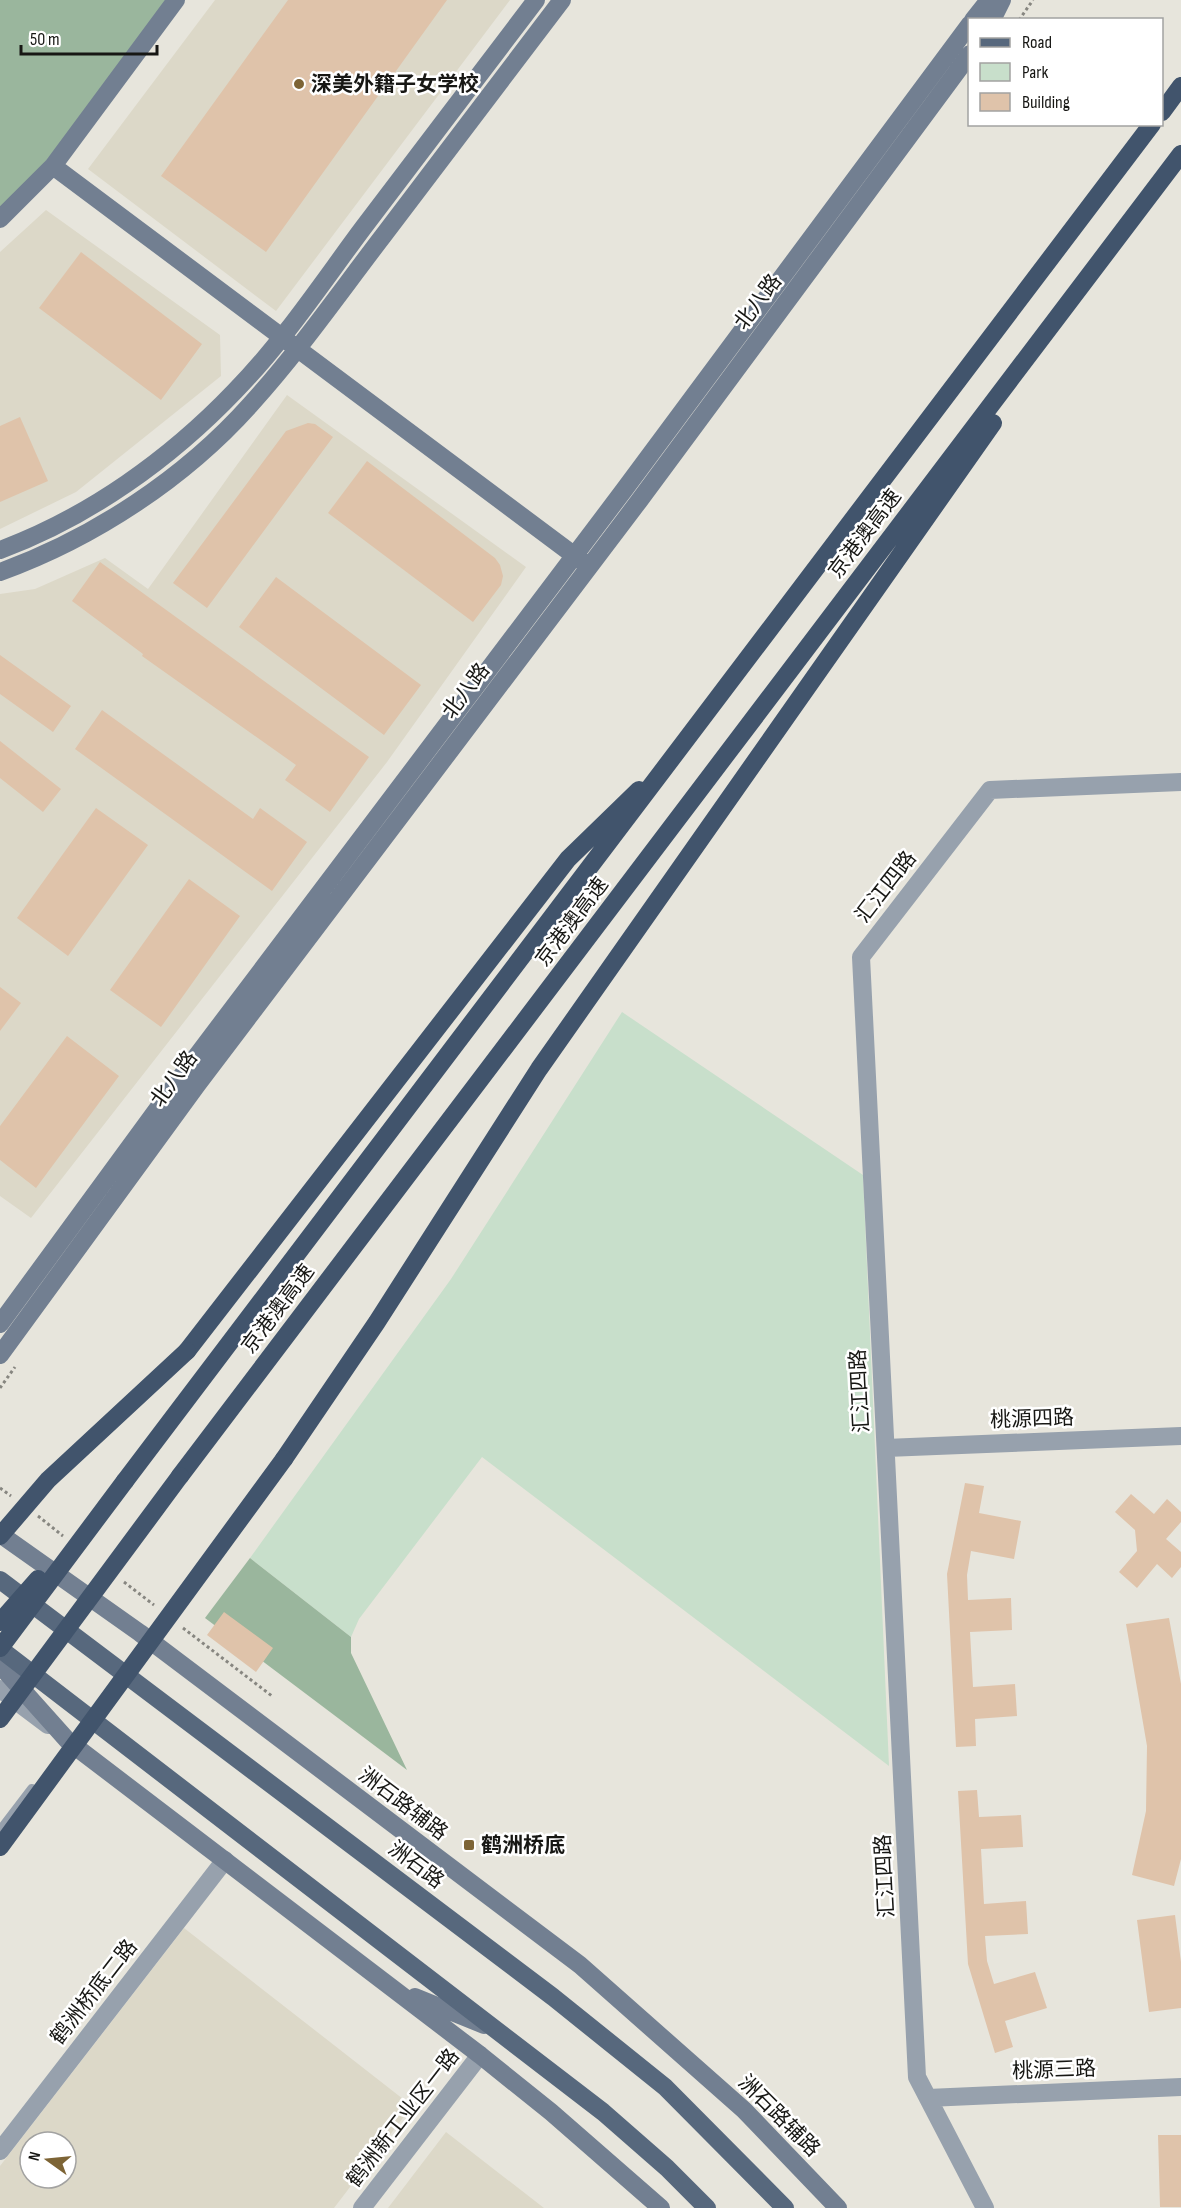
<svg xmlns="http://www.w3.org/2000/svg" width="1181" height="2208" font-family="'Sofia Sans Condensed','Noto Sans SC',sans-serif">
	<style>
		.built { fill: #dcd8c8; fill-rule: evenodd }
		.green { fill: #c8dfcb }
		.forest { fill: #9ab69d }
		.building { fill: #dfc3aa }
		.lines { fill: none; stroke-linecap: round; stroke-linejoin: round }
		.path { stroke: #878680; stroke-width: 3; stroke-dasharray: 3 3; stroke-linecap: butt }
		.lane { stroke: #97a1ad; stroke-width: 10 }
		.street { stroke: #97a1ad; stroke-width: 18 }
		.secondary { stroke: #727f91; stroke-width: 18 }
		.primary { stroke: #57687d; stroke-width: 18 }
		.highway { stroke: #41546c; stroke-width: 18 }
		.highway-bridge { stroke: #41546c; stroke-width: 18 }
		.poi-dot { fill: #7d6435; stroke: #fff; stroke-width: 2 }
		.labels { text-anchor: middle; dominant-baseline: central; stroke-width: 5; stroke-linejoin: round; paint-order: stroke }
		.poi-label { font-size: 21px; font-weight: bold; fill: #171714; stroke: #fff; text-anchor: start }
		.street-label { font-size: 21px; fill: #171714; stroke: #fff }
	</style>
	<rect width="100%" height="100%" fill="#e7e5dc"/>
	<path class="built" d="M215 0H510L276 311 88 169Z
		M46 210 220 335 221 376 76 492 0 529V252Z
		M287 395 526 567 387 762 31 1218 0 1196V594L35 589 105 558 148 589Z
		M184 1928 412 2106 334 2208H0V2166ZM30 2142H66V2178H30Z
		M446 2132 544 2208H388Z"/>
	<path class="green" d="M622 1012 863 1175 889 1766 482 1457 359 1619 351 1637 250 1558 451 1279Z"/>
	<path class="forest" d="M0 0H176L0 218Z
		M250 1558 351 1637V1653L407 1770 205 1618Z"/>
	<path class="building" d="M288 0H447L266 252 161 176Z
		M81 252 202 344 161 400 39 308Z
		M20 417 48 481 0 502V426Z
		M308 423 315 424 333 437 207 608 173 583 286 431Z
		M367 461 495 558 500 565 503 576 501 585 473 622 328 513Z
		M100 562 369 757 330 812 285 780 296 765 142 656 143 654 72 601Z
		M276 577 421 685 384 735 239 627Z
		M0 655 71 706 53 732 0 694Z
		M102 710 253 819 260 808 307 842 272 891 75 749Z
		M0 741 61 789 43 812 0 778Z
		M96 808 148 845 68 956 17 918Z
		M189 879 240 916 161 1027 110 990Z
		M0 987 21 1003 0 1031Z
		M67 1036 119 1076 36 1188 0 1160V1126Z
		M965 1483 984 1486 979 1513 1021 1521 1014 1559 971 1551 967 1575 968 1600 1011 1598 1012 1630 970 1632 973 1687 1015 1684 1017 1716 975 1719 976 1746 956 1747 947 1574Z
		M1131 1494 1154 1514 1167 1499 1181 1512V1522L1166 1539 1181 1552V1567L1172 1578 1157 1564 1137 1588 1119 1572 1137 1551 1135 1530 1115 1512Z
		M224 1612 273 1648 256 1672 207 1635Z
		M1169 1618 1181 1684V1859L1174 1886 1132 1875 1146 1811 1147 1746 1126 1624Z
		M977 1790 979 1817 1021 1815 1023 1847 981 1849 984 1904 1026 1901 1028 1934 985 1936 987 1961 994 1984 1035 1972 1047 2008 1005 2021 1013 2047 995 2053 968 1964 958 1791Z
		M1175 1915 1181 1962V2008L1149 2012 1137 1920Z
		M1158 2135H1181V2207H1160Z"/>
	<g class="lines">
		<path class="path" d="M1019 20 1033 0
			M0 1388 15 1367
			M0 1488 11 1496
			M38 1516 63 1536
			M124 1582 154 1605
			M183 1628 272 1696"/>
		<path class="lane" d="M0 1831 32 1789"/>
		<path class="street" d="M886 1448 1181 1436
			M0 1689 48 1725
			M928 2098 1181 2087
			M0 2151 225 1860
			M362 2208 480 2055
			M985 2208 917 2077 861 957 990 790 1181 782"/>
		<path class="secondary" d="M973 20 989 0
			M992 20 1002 0
			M53 166 583 562
			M0 219 53 166 176 0
			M0 550C89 517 170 459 235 391 283 342 322 283 363 228 421 152 478 76 536 0
			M0 572C94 538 185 478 251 404 299 351 340 292 383 236 443 157 502 79 562 0
			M0 1324 183 1074 624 490 970 24
			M0 1355 197 1085 639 501 970 54
			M0 1534 140 1633 580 1965 744 2110 838 2208
			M0 1665 68 1741 480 2055 551 2112 661 2208
			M415 1997 484 2025"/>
		<path class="primary" d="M0 1580 553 1997 665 2087 785 2208
			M0 1649 603 2112 667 2168 707 2208"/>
		<path class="highway" d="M1162 112 1181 86
			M187 1351 568 859 639 790
			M284 1459 377 1322 539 1069 993 423
			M180 1476 1181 154
			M125 1481 1152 124"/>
		<path class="highway-bridge" d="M0 1536 48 1480 187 1351
			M0 1622 38 1579
			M0 1648 125 1481
			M0 1719 180 1476
			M0 1847 284 1459"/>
	</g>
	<g class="poi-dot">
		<circle cx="299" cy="84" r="6"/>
		<rect x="463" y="1839" width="12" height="12" rx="3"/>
	</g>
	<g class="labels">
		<g class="poi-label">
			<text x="311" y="84">深美外籍子女学校</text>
			<text x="481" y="1845">鹤洲桥底</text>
		</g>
		<g class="street-label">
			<text transform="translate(758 302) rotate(-53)">北八路</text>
			<text transform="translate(865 534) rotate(-53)">京港澳高速</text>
			<text transform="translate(466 691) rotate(-53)">北八路</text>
			<text transform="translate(886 887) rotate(-52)">汇江四路</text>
			<text transform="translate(572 922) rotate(-53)">京港澳高速</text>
			<text transform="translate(174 1079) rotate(-54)">北八路</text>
			<text transform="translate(278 1309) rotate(-53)">京港澳高速</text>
			<text transform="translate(860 1391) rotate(-93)">汇江四路</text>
			<text transform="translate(1032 1419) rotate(-2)">桃源四路</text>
			<text transform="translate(403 1804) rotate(37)">洲石路辅路</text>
			<text transform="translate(416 1865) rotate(37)">洲石路</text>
			<text transform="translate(885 1876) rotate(-93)">汇江四路</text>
			<text transform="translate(94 1992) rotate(-52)">鹤洲桥底二路</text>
			<text transform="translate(1054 2070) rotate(-2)">桃源三路</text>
			<text transform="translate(779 2116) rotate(45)">洲石路辅路</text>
			<text transform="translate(403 2118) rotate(-52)">鹤洲新工业区一路</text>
		</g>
	</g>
	<rect x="968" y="18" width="195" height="108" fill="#ffffff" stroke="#a2a2a1" stroke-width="1.5"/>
	<rect x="980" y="38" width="30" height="9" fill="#57687d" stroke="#a2a2a1" stroke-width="1.5"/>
	<text x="1022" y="48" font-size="18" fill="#171714">Road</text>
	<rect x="980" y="63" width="30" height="18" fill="#c8dfcb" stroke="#a2a2a1" stroke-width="1.5"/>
	<text x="1022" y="78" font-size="18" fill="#171714">Park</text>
	<rect x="980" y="93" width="30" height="18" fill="#dfc3aa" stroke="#a2a2a1" stroke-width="1.5"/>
	<text x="1022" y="108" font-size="18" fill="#171714">Building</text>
	<g transform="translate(48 2160) rotate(285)"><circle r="28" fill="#ffffff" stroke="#a2a2a1" stroke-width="1.5"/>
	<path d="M0-4.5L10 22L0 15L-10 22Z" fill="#7d6435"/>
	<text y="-9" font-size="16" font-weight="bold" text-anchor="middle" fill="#171714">N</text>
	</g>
	<path d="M21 45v9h136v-9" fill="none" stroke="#171714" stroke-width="3"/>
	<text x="30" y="45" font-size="18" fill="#171714" stroke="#ffffff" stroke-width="4.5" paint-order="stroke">50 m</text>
</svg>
